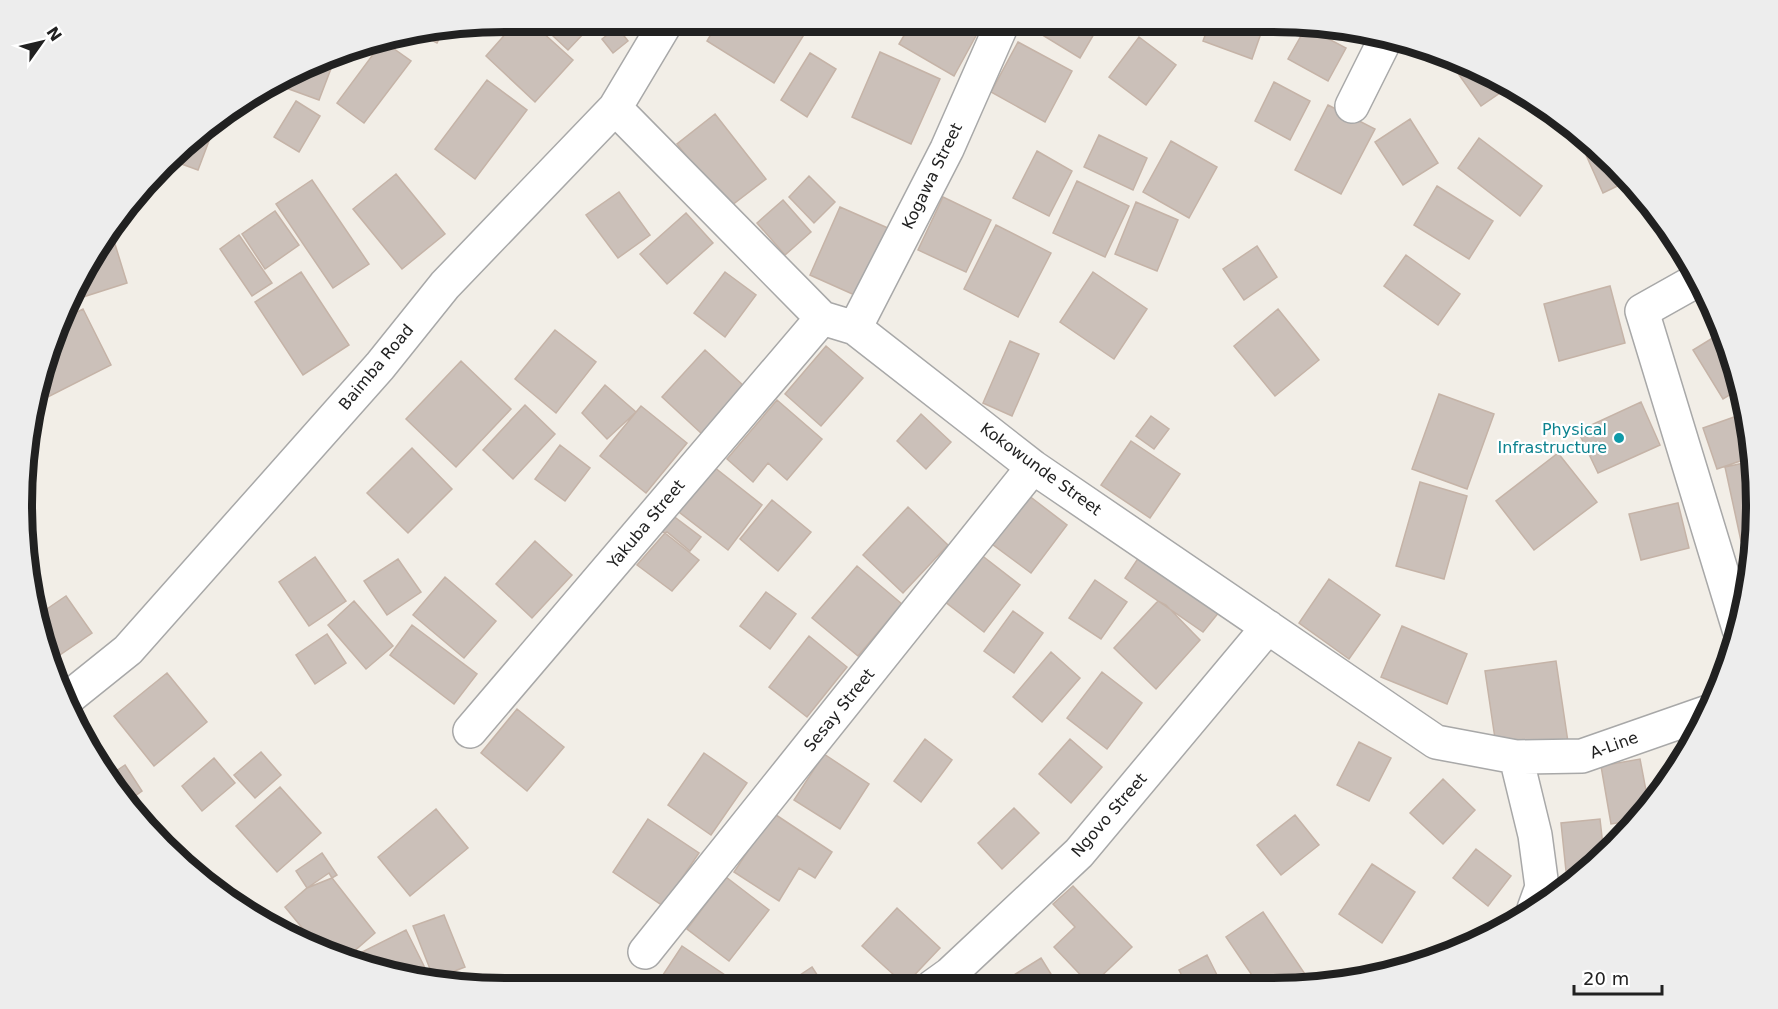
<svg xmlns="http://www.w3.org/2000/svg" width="1778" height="1009" font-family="'DejaVu Sans',sans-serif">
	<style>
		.building { fill: #cbc0b9; stroke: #c5b3a7; stroke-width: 1.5 }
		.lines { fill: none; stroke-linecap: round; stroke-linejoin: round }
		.street-casing { stroke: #a8a8a8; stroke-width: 36 }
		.street { stroke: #fff; stroke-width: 33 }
		.culture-dot { fill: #0f9aa8; stroke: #fff; stroke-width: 2 }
		.labels { text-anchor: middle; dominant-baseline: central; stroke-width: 4.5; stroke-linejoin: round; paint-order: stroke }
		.street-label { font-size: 16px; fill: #212121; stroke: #fff }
		.culture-label { font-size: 16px; fill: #0d838f; stroke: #fff; text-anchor: end }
		.rim { fill: none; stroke: #212121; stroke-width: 8 }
	</style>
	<rect width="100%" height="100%" fill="#f2eee7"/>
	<path class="building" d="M517 21H530L573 60 535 102 486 56Z
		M537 21H576L586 31 568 50Z
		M719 21H787L805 33 774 83 707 41Z
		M844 21H870L865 32Z
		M912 22H980L983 23 954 76 899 44Z
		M1021 22H1101L1080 58Z
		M1210 22H1265L1252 59 1203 41Z
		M617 27 628 41 613 53 602 39Z
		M1306 27 1346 48 1328 81 1288 59Z
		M443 31 437 43 422 35Z
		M1139 37 1176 65 1146 105 1109 77Z
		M383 41 411 61 364 123 337 103Z
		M1018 42 1072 71 1045 122 991 92Z
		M880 52 940 79 911 144 852 117Z
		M337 53 319 100 278 85Z
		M810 53 836 69 807 117 781 100Z
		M1445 55 1510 86 1481 106Z
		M487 80 527 110 475 179 435 149Z
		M1274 82 1310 101 1290 140 1255 121Z
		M296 101 320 116 299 152 274 137Z
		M1328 105 1375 129 1341 194 1295 170Z
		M715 114 766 179 727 209 677 144Z
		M218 117 198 170 173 161 210 121Z
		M1410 119 1438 163 1403 185 1375 142Z
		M1574 128 1615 162 1630 180 1603 193Z
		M1099 135 1147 158 1133 190 1084 167Z
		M1479 138 1542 186 1520 216 1458 168Z
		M1171 141 1217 167 1189 218 1143 192Z
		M1037 151 1072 171 1049 216 1013 198Z
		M396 174 445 234 402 269 353 209Z
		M809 176 835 202 814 223 789 197Z
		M312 180 369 264 333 288 276 204Z
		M1077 181 1129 206 1105 257 1053 233Z
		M1437 186 1493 221 1469 259 1414 225Z
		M619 192 650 235 618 258 586 215Z
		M943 197 991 220 966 272 918 250Z
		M783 200 811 232 785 255 757 223Z
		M1136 202 1178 220 1157 271 1115 254Z
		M840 207 890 229 859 297 810 275Z
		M275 211 299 245 265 269 242 234Z
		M686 213 713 243 667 284 640 254Z
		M996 225 1051 253 1018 317 964 289Z
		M110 228 127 283 83 297 79 287 103 236Z
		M239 235 272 283 252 296 220 249Z
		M1257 246 1277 277 1244 300 1223 269Z
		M1406 255 1460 294 1438 325 1384 286Z
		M301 272 349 345 303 375 255 302Z
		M725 272 756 295 725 337 694 313Z
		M1093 272 1147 309 1114 359 1060 322Z
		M1610 286 1625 343 1559 361 1544 304Z
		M83 309 111 365 38 402 36 397 38 379 65 318Z
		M1278 309 1319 360 1275 396 1234 346Z
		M555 330 596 362 556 413 515 379Z
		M1724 331 1741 388 1723 399 1693 350Z
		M1010 341 1039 354 1012 416 983 403Z
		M826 346 863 378 821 426 785 394Z
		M705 350 745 387 702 434 662 397Z
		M461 361 511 409 456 467 406 419Z
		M605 385 636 412 607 439 582 413Z
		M1439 394 1494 414 1467 489 1412 469Z
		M777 400 822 439 787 480 768 463 753 482 727 459Z
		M1641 402 1660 445 1598 473 1578 431Z
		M525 405 555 434 513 479 483 450Z
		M641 406 687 443 646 493 600 456Z
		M1748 412 1752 457 1717 469 1703 428Z
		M921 414 951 442 926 469 897 441Z
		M1151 416 1169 429 1154 449 1136 436Z
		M1131 441 1180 474 1150 518 1101 485Z
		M560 445 590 468 565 501 535 479Z
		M412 448 452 489 408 533 367 493Z
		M1558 453 1597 502 1534 550 1496 501Z
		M1753 461 1757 504 1754 538 1741 541 1725 467Z
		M714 467 762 505 728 550 679 512Z
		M1420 482 1467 496 1444 579 1396 566Z
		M1028 495 1067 525 1031 573 992 544Z
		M772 500 811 532 778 571 740 539Z
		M1678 503 1689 548 1641 560 1629 514Z
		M908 507 948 545 903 593 863 555Z
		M672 515 701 537 690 551 667 532 665 533 661 531Z
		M665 533 699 560 672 591 637 565Z
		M535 541 572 575 532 618 496 584Z
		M980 554 1020 585 984 632 944 601Z
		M315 557 346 601 309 626 279 582Z
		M1139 557 1220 611 1203 632 1125 578Z
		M398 559 421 592 387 615 364 581Z
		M857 566 902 604 858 656 812 618Z
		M445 577 496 621 464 658 413 615Z
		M1329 579 1380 615 1349 659 1299 623Z
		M1095 580 1127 602 1101 639 1069 618Z
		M766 592 796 614 770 649 740 626Z
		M66 596 92 633 48 663 38 615Z
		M354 601 393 646 366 669 328 625Z
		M1158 601 1166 605 1200 640 1156 689 1114 648Z
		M1013 611 1043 633 1014 673 984 651Z
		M412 625 477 674 454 704 390 655Z
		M1402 626 1467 654 1447 704 1381 677Z
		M327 634 346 663 315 684 296 655Z
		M809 636 847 667 807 717 769 687Z
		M1051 652 1080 678 1042 722 1013 697Z
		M1556 661 1568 742 1497 752 1485 671Z
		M1102 672 1142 703 1107 749 1067 718Z
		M167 673 207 722 154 766 114 716Z
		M517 709 564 747 527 791 481 753Z
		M925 739 952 760 921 802 894 781Z
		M1070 739 1102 767 1071 803 1039 774Z
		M1359 742 1391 758 1369 801 1337 785Z
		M261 752 281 775 255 798 234 775Z
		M704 753 747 783 711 835 668 805Z
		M824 754 869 784 840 829 794 800Z
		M214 758 235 783 202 811 182 786Z
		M1640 759 1649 806 1637 820 1611 824 1601 766Z
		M125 765 142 791 125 803 109 776Z
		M1443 779 1475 810 1443 844 1410 813Z
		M280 787 321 833 277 872 236 826Z
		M1014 808 1039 833 1002 869 978 843Z
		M436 809 468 848 410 896 378 857Z
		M773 813 832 852 815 878 799 868 779 901 734 872Z
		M1295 815 1319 845 1281 875 1257 845Z
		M648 819 699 853 663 906 613 872Z
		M1600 819 1604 855 1586 869 1566 871 1561 823Z
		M1476 849 1511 876 1488 906 1453 878Z
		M322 853 337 875 332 878 329 873 307 888 296 871Z
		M1372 864 1415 892 1382 943 1339 914Z
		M726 877 769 910 729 961 687 929Z
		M332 878 375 933 344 960 317 946 285 907 307 888Z
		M1073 886 1132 947 1091 986 1054 947 1075 927 1053 904Z
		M897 908 940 948 905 985 862 946Z
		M1263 912 1309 980 1299 987H1260L1226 937Z
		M444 915 465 967 434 979 413 926Z
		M406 930 430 978 355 963 352 957Z
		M682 946 725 975 718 987H655Z
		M1207 955 1223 987H1188L1179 970Z
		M1041 958 1059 987H995Z
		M812 967 825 987H782Z
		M1350 971 1354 977 1331 982Z"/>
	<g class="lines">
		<defs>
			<path id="street" d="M1352 106 1386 38
				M615 108 822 318 855 328 1033 467 1436 742 1516 757 1582 756 1708 712
				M1699 279 1642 311 1739 629
				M855 328 947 149 1003 22
				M67 699 128 650 380 366 445 285 615 108 667 21
				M470 731 822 318
				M1516 757 1535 835 1542 887 1534 909
				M645 952 1033 467
				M932 987 950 974 1079 853 1268 627"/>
		</defs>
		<use href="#street" class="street-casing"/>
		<use href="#street" class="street"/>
	</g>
	<circle class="culture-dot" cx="1619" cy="438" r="6"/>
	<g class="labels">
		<g class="street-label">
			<text transform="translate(932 176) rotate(-64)">Kogawa Street</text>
			<text transform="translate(376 367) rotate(-50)">Baimba Road</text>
			<text transform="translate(1041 469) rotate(36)">Kokowunde Street</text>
			<text transform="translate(646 524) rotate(-50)">Yakuba Street</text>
			<text transform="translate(839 710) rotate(-51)">Sesay Street</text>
			<text transform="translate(1614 745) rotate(-20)">A-Line</text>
			<text transform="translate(1109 815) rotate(-49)">Ngovo Street</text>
		</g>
		<g class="culture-label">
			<text x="1607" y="429">Physical<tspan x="1607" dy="18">Infrastructure</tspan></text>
		</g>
	</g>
	<path d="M0 0H1778V1009H0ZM505 32H1273A473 473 0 0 1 1746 505V505A473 473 0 0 1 1273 978H505A473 473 0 0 1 32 505V505A473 473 0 0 1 505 32Z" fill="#ededed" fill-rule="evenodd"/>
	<path class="rim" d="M505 32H1273A473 473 0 0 1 1746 505V505A473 473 0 0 1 1273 978H505A473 473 0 0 1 32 505V505A473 473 0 0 1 505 32Z"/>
	<g transform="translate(42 42) rotate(56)" stroke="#ffffff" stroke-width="4.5" paint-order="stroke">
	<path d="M0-4.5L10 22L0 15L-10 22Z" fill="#212121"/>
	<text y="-9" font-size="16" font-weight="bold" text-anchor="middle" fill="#212121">N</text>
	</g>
	<path d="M1574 985v9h88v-9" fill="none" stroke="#212121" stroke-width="3"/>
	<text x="1583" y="985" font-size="18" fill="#212121" stroke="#ffffff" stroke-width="4.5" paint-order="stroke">20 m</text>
</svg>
